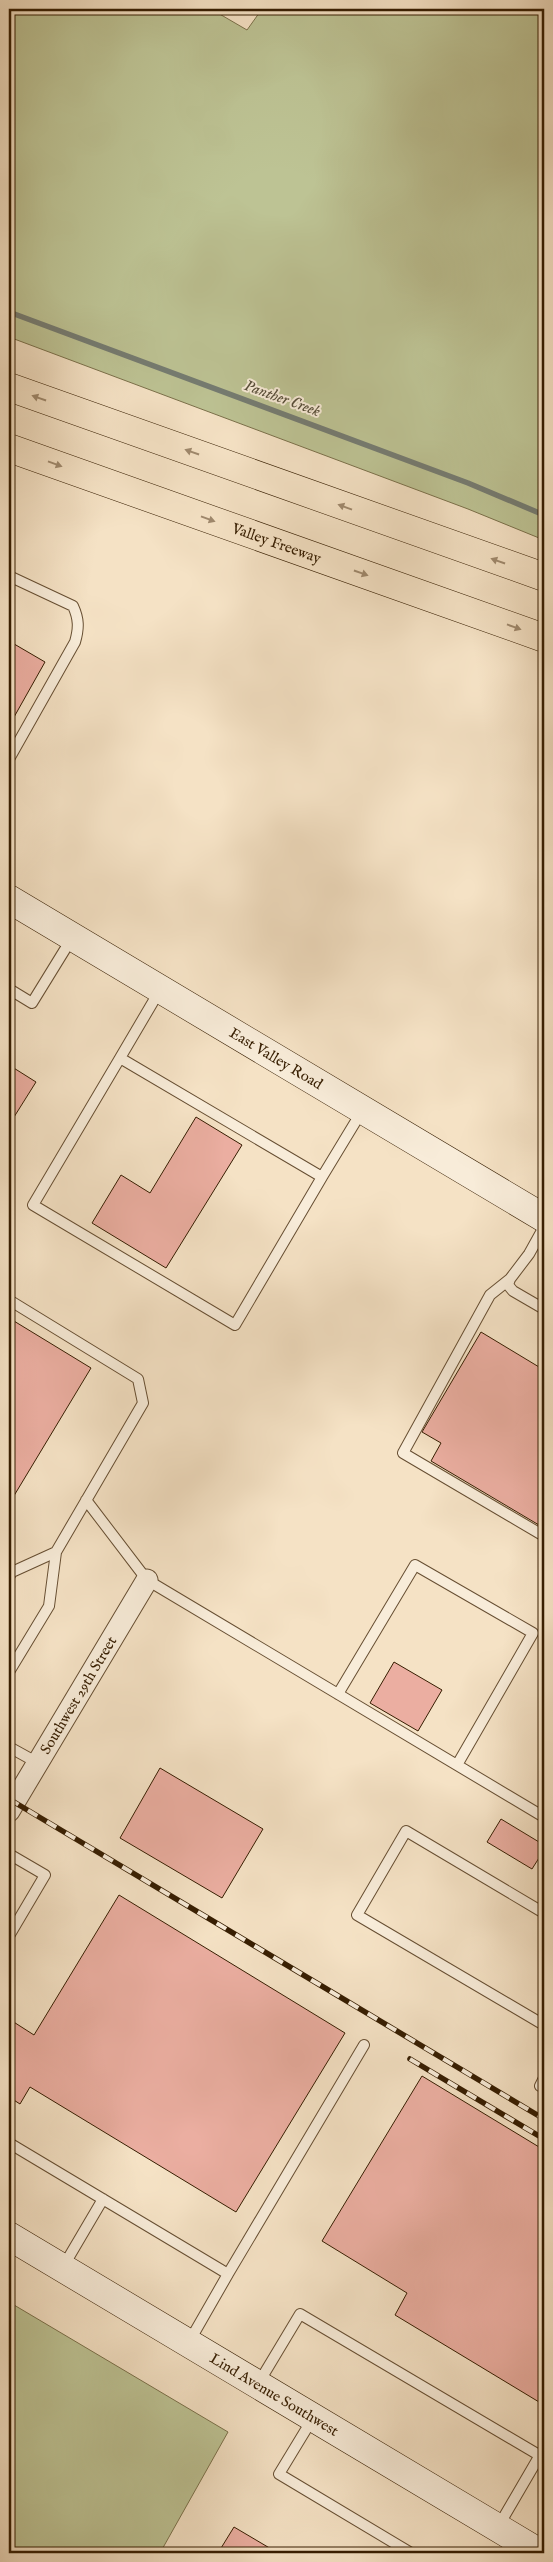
<svg xmlns="http://www.w3.org/2000/svg" width="553" height="2562" font-family="'IM FELL English',serif">
	<style>
		.green { fill: #bdc394; stroke: #7a704a }
		.lines { fill: none; stroke-linecap: round; stroke-linejoin: round }
		.stream { stroke: #757c72; stroke-width: 5.5 }
		.building { fill: #ebaea1; stroke: #361d01 }
		.lane-casing { stroke: #664e32; stroke-width: 12 }
		.street-casing { stroke: #664e32; stroke-width: 23 }
		.secondary-casing { stroke: #361d01; stroke-width: 29 }
		.highway-casing { stroke: #361d01; stroke-width: 29 }
		.lane { stroke: #f8ecd9; stroke-width: 10 }
		.street { stroke: #f8ecd9; stroke-width: 21 }
		.secondary { stroke: #f8ecd9; stroke-width: 28 }
		.highway { stroke: #f5e2c5; stroke-width: 28 }
		.rail-casing { stroke: #361d01; stroke-width: 5.5 }
		.rail { stroke: #f8ecd9; stroke-width: 4; stroke-dasharray: 11; stroke-linecap: butt }
		.oneway { fill: #9f896d }
		.labels { text-anchor: middle; dominant-baseline: central; stroke-width: 4; stroke-linejoin: round; paint-order: stroke }
		.street-label { font-size: 15px; fill: #361d01; stroke: #f8ecd9 }
		.water-label { font-size: 16px; font-style: italic; fill: #564d39; stroke: #f8ecd9 }
	</style>
	<rect width="100%" height="100%" fill="#f5e2c5"/>
	<filter id="stains"><feTurbulence type="fractalNoise" baseFrequency=".004" numOctaves="4"/><feColorMatrix values="0 0 0 0 .2 0 0 0 0 .09 0 0 0 0 .02 0 0 0 .5 -.17"/></filter>
	<radialGradient id="worn" r=".72"><stop offset=".6" stop-color="#630" stop-opacity="0"/><stop offset="1" stop-color="#630" stop-opacity=".3"/></radialGradient>
	<path class="green" d="M9 9H211L247 30 262 9H544V540L468 509 9 337Z
		M9 2302 228 2432 160 2553H9Z"/>
	<g class="lines">
		<path class="stream" d="M9 312 468 483 544 515"/>
	</g>
	<path class="building" d="M9 641 45 662 9 726Z
		M9 1065 36 1082 9 1125Z
		M196 1117 242 1145 166 1268 92 1223 121 1175 150 1193Z
		M9 1318 91 1368 9 1504Z
		M481 1332 544 1370V1528L431 1461 441 1443 422 1432Z
		M394 1662 442 1690 418 1731 370 1703Z
		M160 1768 263 1829 222 1898 120 1838Z
		M501 1819 544 1845V1850L532 1869 487 1842Z
		M119 1895 345 2033 236 2212 30 2087 20 2104 9 2097V2019L34 2035Z
		M422 2076 544 2150V2405L395 2315 407 2293 322 2241Z
		M234 2527 278 2553H218Z"/>
	<g class="lines">
		<defs>
			<path id="lane" d="M9 576 73 606C79 619 79 628 75 642L9 759
				M9 989 32 1003 72 938
				M160 990 120 1058 322 1177 362 1111
				M120 1058 33 1205 235 1325 322 1177
				M544 1227 529 1254 510 1279 508 1285 513 1291 544 1309
				M510 1279 490 1295 403 1453 544 1536
				M9 1300 138 1379 143 1403 56 1552 12 1572 9 1577
				M86 1500 147 1580 544 1817
				M9 1672 49 1606 56 1552
				M338 1694 415 1565 533 1633 457 1765
				M9 1747 38 1763
				M9 1854 45 1875 9 1936
				M544 1913 406 1831 357 1915 544 2025
				M544 2078 540 2086 544 2088
				M9 2143 228 2274 364 2045
				M63 2267 103 2199
				M189 2342 228 2274
				M258 2384 300 2314 544 2458
				M313 2418 279 2474 411 2553
				M498 2527 540 2455"/>
			<g id="street">
				<path id="s1" d="M9 1811 147 1580"/>
			</g>
			<g id="secondary">
				<path id="s2" d="M9 899 544 1218"/>
				<path id="s3" d="M9 2236 540 2553"/>
			</g>
			<g id="highway">
				<path d="M9 387 544 577"/>
				<path id="s4" d="M9 448 544 638"/>
			</g>
		</defs>
		<use href="#lane" class="lane-casing"/>
		<use href="#street" class="street-casing"/>
		<use href="#secondary" class="secondary-casing"/>
		<use href="#highway" class="highway-casing"/>
		<use href="#lane" class="lane"/>
		<use href="#street" class="street"/>
		<use href="#secondary" class="secondary"/>
		<use href="#highway" class="highway"/>
		<defs>
			<path id="rail" d="M9 1799 544 2119
				M410 2059 544 2139"/>
		</defs>
		<use href="#rail" class="rail-casing"/>
		<use href="#rail" class="rail"/>
	</g>
	<defs><path id="oneway-solid" d="M-6-.8H1V-3.2L6.5 0L1 3.2V.8H-6Z" transform="scale(1.25)"/></defs>
	<g class="oneway">
		<use href="#oneway-solid" transform="translate(39 398) rotate(-161)"/>
		<use href="#oneway-solid" transform="translate(192 452) rotate(-161)"/>
		<use href="#oneway-solid" transform="translate(55 464) rotate(20)"/>
		<use href="#oneway-solid" transform="translate(345 507) rotate(-160)"/>
		<use href="#oneway-solid" transform="translate(208 519) rotate(20)"/>
		<use href="#oneway-solid" transform="translate(498 561) rotate(-161)"/>
		<use href="#oneway-solid" transform="translate(361 573) rotate(19)"/>
		<use href="#oneway-solid" transform="translate(514 627) rotate(20)"/>
	</g>
	<g class="labels">
		<g class="street-label">
			<text stroke="none"><textPath href="#s4" startOffset="284">Valley Freeway</textPath></text>
			<text stroke="none"><textPath href="#s2" startOffset="311">East Valley Road</textPath></text>
			<text stroke="none"><textPath href="#s1" startOffset="135">Southwest 29th Street</textPath></text>
			<text stroke="none"><textPath href="#s3" startOffset="309">Lind Avenue Southwest</textPath></text>
		</g>
		<g class="water-label">
			<text transform="translate(282 399) rotate(20)">Panther Creek</text>
		</g>
	</g>
	<rect width="553" height="2562" fill="none" stroke="#f5e2c5" stroke-width="30"/>
	<rect x="10" y="10" width="533" height="2542" fill="none" stroke="#361d01" stroke-width="2.5"/>
	<rect x="15" y="15" width="523" height="2532" fill="none" stroke="#361d01"/>
	<rect width="100%" height="100%" filter="url(#stains)"/>
	<rect width="100%" height="100%" fill="url(#worn)"/>
</svg>
